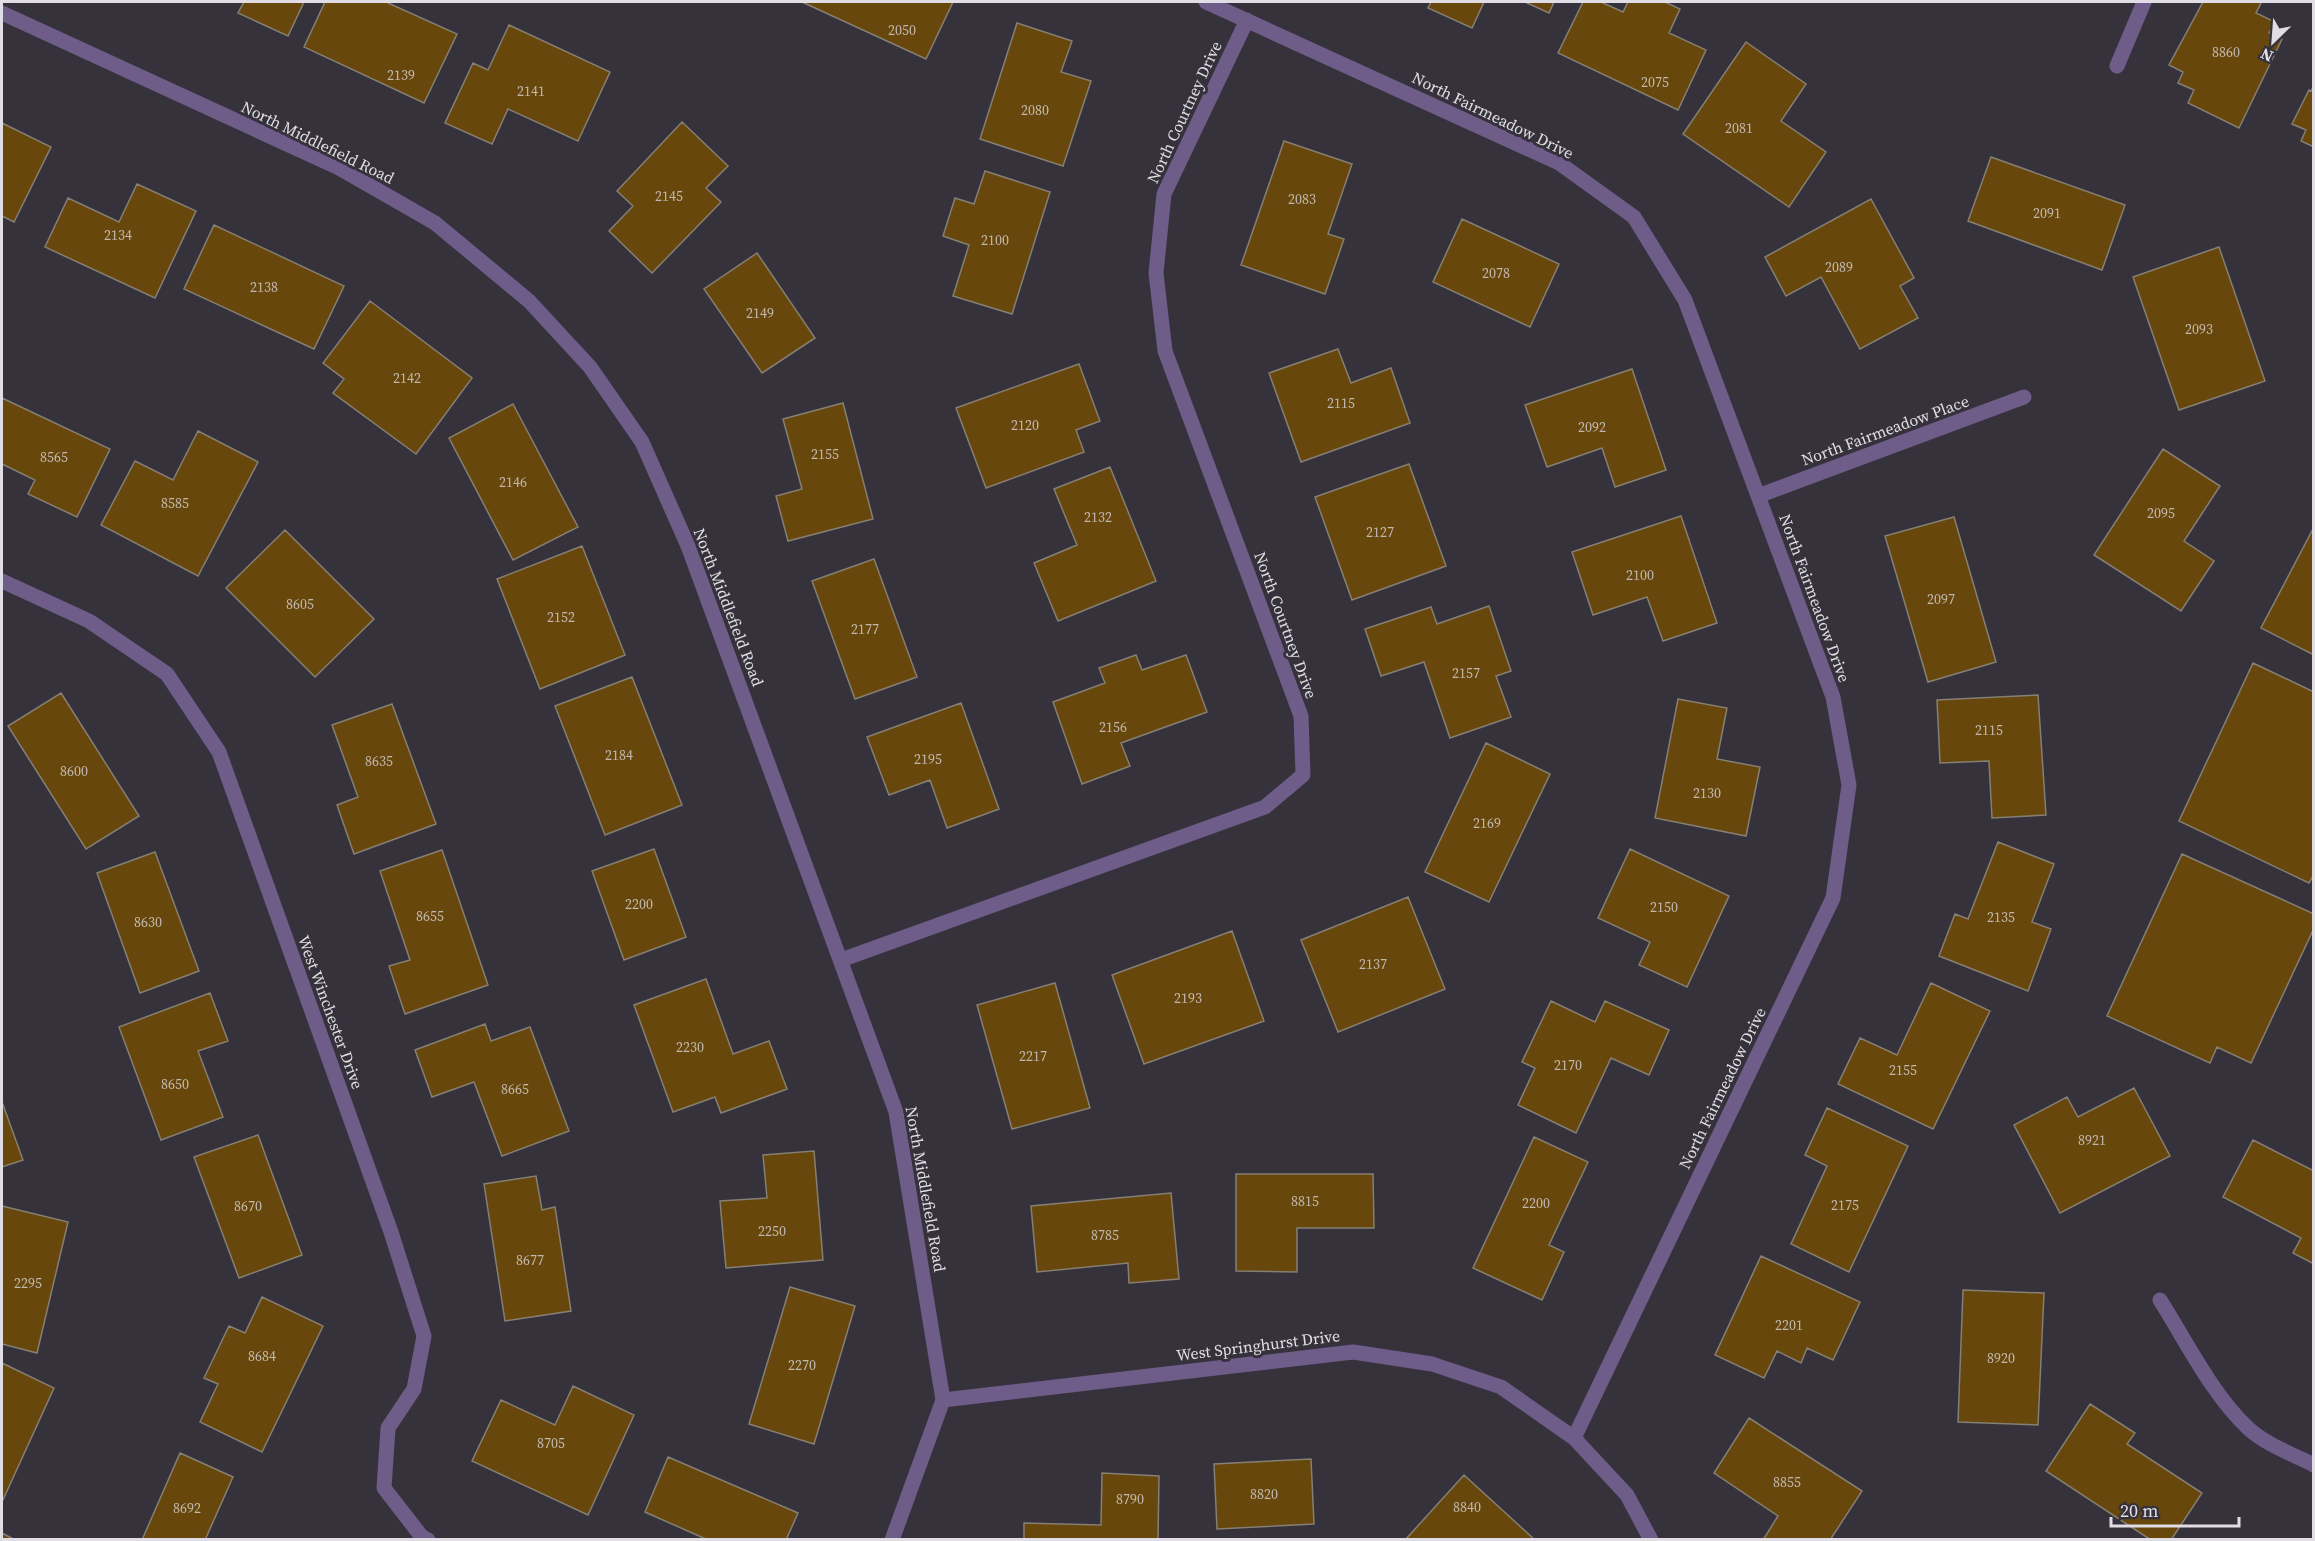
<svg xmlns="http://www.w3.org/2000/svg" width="2315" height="1541" font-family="'Source Serif 4',serif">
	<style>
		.building { fill: #67470b; stroke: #867f74; stroke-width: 1.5 }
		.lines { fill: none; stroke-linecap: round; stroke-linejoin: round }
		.service { stroke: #6e5c89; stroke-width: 15 }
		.minor { stroke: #6e5c89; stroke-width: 15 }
		.labels { text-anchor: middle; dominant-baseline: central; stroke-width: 6; stroke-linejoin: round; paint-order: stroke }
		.number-label { font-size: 14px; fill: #c2b8ae }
		.street-label { font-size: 16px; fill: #e0dde4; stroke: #36323c }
	</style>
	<rect width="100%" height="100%" fill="#36323c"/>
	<path class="building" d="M244 2H304L288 36 238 13Z
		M325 2H386L457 34 424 103 304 47Z
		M802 2H953L926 59Z
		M1431 2H1484L1472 28 1428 8Z
		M1525 2H1554L1549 13Z
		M1583 2H1601L1623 12 1628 2H1665L1680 9 1669 33 1706 50 1678 110 1558 53Z
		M2203 2H2259L2261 3 2256 13 2275 22 2269 33 2282 39 2239 128 2188 103 2194 90 2178 83 2183 72 2169 65Z
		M1017 23 1072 41 1061 72 1091 81 1063 166 980 139Z
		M509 25 610 72 578 141 508 109 492 144 445 123 473 63 488 70Z
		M1746 42 1806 84 1781 121 1826 152 1789 207 1683 134Z
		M2314 85V147L2301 141 2306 130 2292 124 2309 90 2311 91Z
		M682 122 728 166 706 188 721 202 652 273 609 231 633 206 617 191Z
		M2 123 51 147 14 222 2 216Z
		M1284 141 1352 164 1328 234 1344 239 1325 294 1241 265Z
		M1991 157 2125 205 2102 270 1968 221Z
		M985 171 1050 192 1012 314 953 296 969 245 943 236 955 198 974 204Z
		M137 184 196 211 155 298 45 247 68 198 119 222Z
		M1871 199 1914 278 1900 286 1918 318 1860 349 1821 277 1786 296 1765 257Z
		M1462 219 1559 264 1530 327 1433 282Z
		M214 225 344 286 314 349 184 289Z
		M2219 247 2265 381 2179 410 2133 277Z
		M757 253 815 338 762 373 704 289Z
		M370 301 472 378 416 454 333 393 344 379 323 363Z
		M1338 349 1351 383 1391 368 1410 423 1301 462 1269 373Z
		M1079 364 1100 421 1076 430 1084 452 986 488 956 408Z
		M1632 369 1666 470 1615 487 1602 448 1547 467 1525 405Z
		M2 398 110 449 77 517 28 494 35 480 2 464Z
		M843 403 873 519 788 541 776 496 802 489 783 419Z
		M513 404 578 527 513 560 449 438Z
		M198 431 258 462 198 576 101 525 135 461 173 480Z
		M2163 449 2220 486 2184 541 2214 561 2181 611 2094 555Z
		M1409 464 1446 566 1352 600 1315 497Z
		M1110 467 1156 581 1058 621 1034 563 1077 545 1054 489Z
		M1681 516 1717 623 1663 641 1647 597 1593 615 1572 552Z
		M1954 517 1996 662 1928 682 1885 536Z
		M2314 527V655L2261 628Z
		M285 530 374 619 315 677 226 588Z
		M582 546 625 655 540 689 497 579Z
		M874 559 917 677 855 699 812 581Z
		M1489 606 1511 671 1496 676 1511 717 1450 738 1424 662 1381 676 1365 629 1431 607 1437 624Z
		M1136 655 1142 670 1186 655 1207 712 1121 743 1130 766 1082 784 1053 702 1105 683 1099 668Z
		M2253 663 2314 692V874L2309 883 2179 821Z
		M632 677 682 805 605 835 555 706Z
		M61 693 139 816 86 849 8 726Z
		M2038 695 2046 815 1992 818 1989 761 1940 763 1937 700Z
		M1678 699 1727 708 1717 759 1760 767 1746 836 1655 818Z
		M961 703 999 809 947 828 930 780 889 795 867 737Z
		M392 704 436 824 354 854 337 805 358 797 332 725Z
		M1486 743 1550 774 1489 902 1425 872Z
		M1998 842 2054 864 2032 922 2051 929 2028 991 1939 956 1955 914 1968 919Z
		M654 849 686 937 624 960 592 871Z
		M1630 849 1729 896 1687 987 1639 965 1650 942 1598 918Z
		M442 850 488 985 405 1014 389 966 410 960 380 871Z
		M155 852 199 971 140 993 97 873Z
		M2182 854 2314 914V928L2251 1063 2217 1047 2210 1063 2107 1016Z
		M1408 897 1445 989 1338 1032 1301 940Z
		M1232 931 1264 1021 1144 1064 1112 975Z
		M706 979 733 1054 769 1041 787 1089 721 1113 715 1097 673 1112 634 1005Z
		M1055 983 1090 1108 1012 1129 977 1005Z
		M1931 983 1990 1011 1933 1129 1838 1084 1860 1038 1897 1055Z
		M210 993 228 1041 198 1051 223 1117 161 1140 119 1027Z
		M1551 1001 1595 1022 1605 1001 1669 1030 1649 1075 1611 1058 1576 1133 1518 1105 1535 1068 1522 1062Z
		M485 1024 491 1041 530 1027 569 1131 502 1156 474 1082 432 1097 415 1050Z
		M2134 1088 2170 1156 2060 1213 2014 1125 2067 1097 2078 1117Z
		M2 1102 23 1160 2 1167Z
		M1827 1108 1908 1146 1849 1272 1791 1244 1827 1166 1805 1155Z
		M258 1135 302 1255 239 1278 194 1157Z
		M1534 1137 1588 1162 1549 1245 1564 1252 1542 1300 1473 1268Z
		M2253 1140 2314 1171V1264L2293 1253 2301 1238 2223 1197Z
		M814 1151 823 1260 726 1268 720 1201 767 1198 763 1155Z
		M1236 1174H1373L1374 1228H1297V1272L1236 1271Z
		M536 1176 542 1210 555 1207 571 1311 505 1321 484 1184Z
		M1171 1193 1179 1279 1129 1283 1128 1263 1037 1272 1031 1206Z
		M2 1206 68 1222 37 1353 2 1344Z
		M1761 1256 1860 1302 1833 1360 1807 1348 1801 1363 1777 1351 1764 1378 1715 1355Z
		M790 1287 855 1306 814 1444 749 1424Z
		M1963 1290 2044 1293 2038 1425 1958 1422Z
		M262 1297 323 1326 262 1452 200 1422 218 1384 204 1378 229 1326 245 1333Z
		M2 1363 54 1388 2 1502Z
		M573 1386 634 1415 588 1515 472 1461 501 1400 555 1425Z
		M2090 1404 2135 1433 2127 1444 2202 1493 2171 1540H2151L2046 1471Z
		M1749 1418 1862 1491 1830 1540H1763L1778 1516 1714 1473Z
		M180 1453 233 1477 205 1540H142Z
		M668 1457 798 1513 786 1540H708L645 1512Z
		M1311 1459 1314 1524 1217 1529 1214 1464Z
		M1102 1473 1159 1476 1158 1540H1024V1523L1101 1525Z
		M1464 1475 1535 1540H1405Z
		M2 1533 15 1540H2Z"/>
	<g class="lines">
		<path class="service" d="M2117 66 2144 2"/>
		<path class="minor" d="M1206 2 1559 163 1634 217 1685 300 1833 697 1849 785 1833 898 1574 1438
			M2 13 339 168 435 223 529 301 590 367 642 442 688 546 896 1112 943 1400 892 1540
			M1758 496 2024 397
			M2 581 89 621 167 674 219 752 391 1232 424 1336 414 1389 388 1428 384 1488 422 1537 428 1540
			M841 960 1265 807 1303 775 1301 716 1165 351 1156 273 1164 194 1247 20
			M2160 1300C2186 1341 2213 1396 2249 1429 2267 1445 2292 1454 2314 1465
			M943 1400 1353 1352 1432 1364 1501 1387 1574 1438 1627 1495 1651 1540"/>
	</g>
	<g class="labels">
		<g class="number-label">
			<text x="902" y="30">2050</text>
			<text x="2226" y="52">8860</text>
			<text x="401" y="75">2139</text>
			<text x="1655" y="82">2075</text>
			<text x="531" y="91">2141</text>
			<text x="1035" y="110">2080</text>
			<text x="1739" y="128">2081</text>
			<text x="669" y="196">2145</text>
			<text x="1302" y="199">2083</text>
			<text x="2047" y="213">2091</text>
			<text x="118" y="235">2134</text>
			<text x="995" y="240">2100</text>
			<text x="1839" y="267">2089</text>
			<text x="1496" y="273">2078</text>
			<text x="264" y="287">2138</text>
			<text x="760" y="313">2149</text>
			<text x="2199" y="329">2093</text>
			<text x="407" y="378">2142</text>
			<text x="1341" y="403">2115</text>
			<text x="1025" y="425">2120</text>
			<text x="1592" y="427">2092</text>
			<text x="825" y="454">2155</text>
			<text x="54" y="457">8565</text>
			<text x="513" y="482">2146</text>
			<text x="175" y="503">8585</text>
			<text x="2161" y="513">2095</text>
			<text x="1098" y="517">2132</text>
			<text x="1380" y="532">2127</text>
			<text x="1640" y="575">2100</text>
			<text x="1941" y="599">2097</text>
			<text x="300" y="604">8605</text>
			<text x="561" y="617">2152</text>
			<text x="865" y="629">2177</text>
			<text x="1466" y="673">2157</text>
			<text x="1113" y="727">2156</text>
			<text x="1989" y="730">2115</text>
			<text x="619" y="755">2184</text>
			<text x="928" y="759">2195</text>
			<text x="379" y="761">8635</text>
			<text x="74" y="771">8600</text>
			<text x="1707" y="793">2130</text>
			<text x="1487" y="823">2169</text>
			<text x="639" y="904">2200</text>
			<text x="1664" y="907">2150</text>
			<text x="430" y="916">8655</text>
			<text x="2001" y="917">2135</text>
			<text x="148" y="922">8630</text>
			<text x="1373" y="964">2137</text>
			<text x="1188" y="998">2193</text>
			<text x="690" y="1047">2230</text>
			<text x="1033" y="1056">2217</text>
			<text x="1568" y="1065">2170</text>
			<text x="1903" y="1070">2155</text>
			<text x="175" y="1084">8650</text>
			<text x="515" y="1089">8665</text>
			<text x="2092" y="1140">8921</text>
			<text x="1305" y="1201">8815</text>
			<text x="1536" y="1203">2200</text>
			<text x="1845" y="1205">2175</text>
			<text x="248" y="1206">8670</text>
			<text x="772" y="1231">2250</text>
			<text x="1105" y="1235">8785</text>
			<text x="530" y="1260">8677</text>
			<text x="28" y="1283">2295</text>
			<text x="1789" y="1325">2201</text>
			<text x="262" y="1356">8684</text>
			<text x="2001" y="1358">8920</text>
			<text x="802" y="1365">2270</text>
			<text x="551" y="1443">8705</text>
			<text x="1787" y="1482">8855</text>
			<text x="1264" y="1494">8820</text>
			<text x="1130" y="1499">8790</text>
			<text x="1467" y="1507">8840</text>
			<text x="187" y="1508">8692</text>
		</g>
		<g class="street-label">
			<text transform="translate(1184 112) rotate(-65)">North Courtney Drive</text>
			<text transform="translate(1493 115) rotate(26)">North Fairmeadow Drive</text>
			<text transform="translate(318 142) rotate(26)">North Middlefield Road</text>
			<text transform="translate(1885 430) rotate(-20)">North Fairmeadow Place</text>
			<text transform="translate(1815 598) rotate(70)">North Fairmeadow Drive</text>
			<text transform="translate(729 607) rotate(69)">North Middlefield Road</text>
			<text transform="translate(1286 625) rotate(70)">North Courtney Drive</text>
			<text transform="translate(331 1012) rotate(70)">West Winchester Drive</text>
			<text transform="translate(1722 1088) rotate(-64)">North Fairmeadow Drive</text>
			<text transform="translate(926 1189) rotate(80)">North Middlefield Road</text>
			<text transform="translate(1258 1345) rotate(-7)">West Springhurst Drive</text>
		</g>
	</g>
	<rect width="2315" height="1541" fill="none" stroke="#e0dde4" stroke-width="6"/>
	<g transform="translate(2273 42) rotate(205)" stroke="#36323c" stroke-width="4.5" paint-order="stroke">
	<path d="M0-4.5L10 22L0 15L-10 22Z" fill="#e0dde4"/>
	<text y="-9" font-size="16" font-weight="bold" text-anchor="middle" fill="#e0dde4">N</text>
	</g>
	<path d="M2111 1517v9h128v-9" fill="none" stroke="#e0dde4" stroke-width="3"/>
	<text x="2120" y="1517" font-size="18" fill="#e0dde4" stroke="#36323c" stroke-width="4.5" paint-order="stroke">20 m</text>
</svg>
